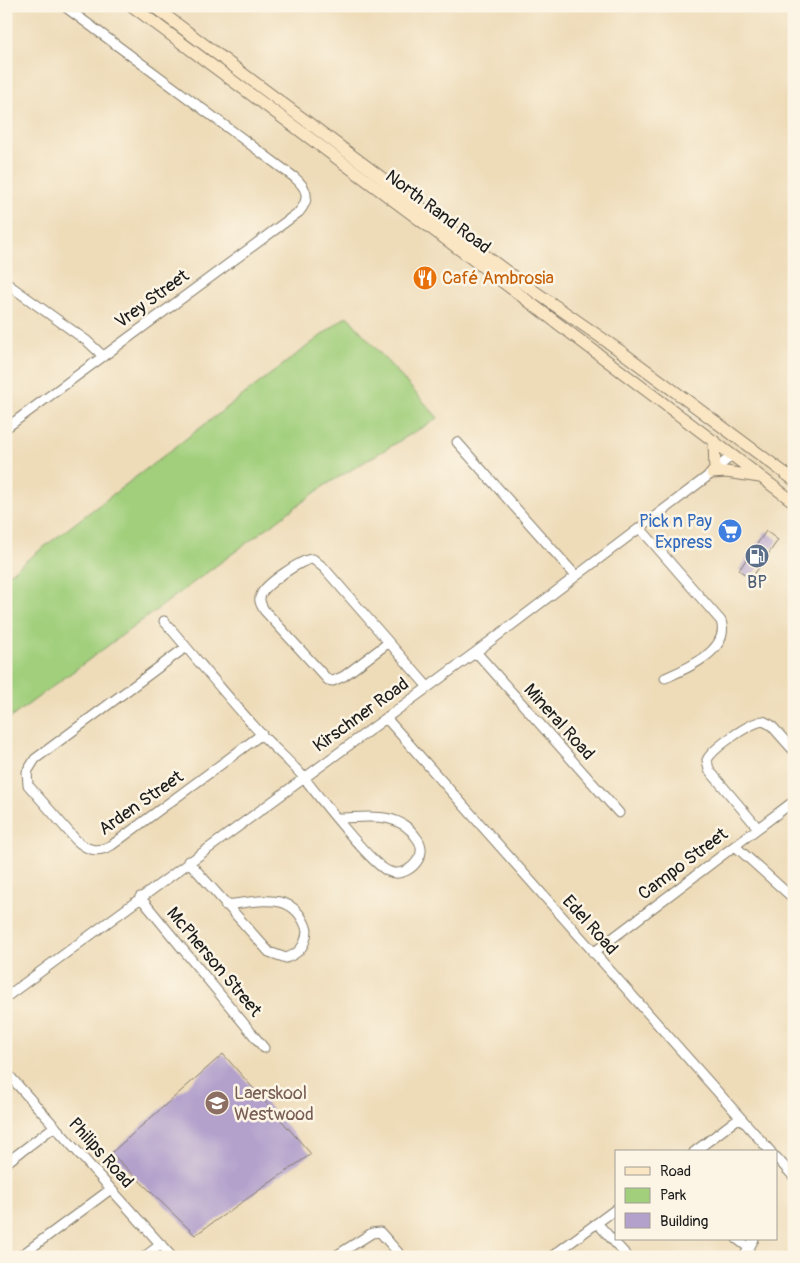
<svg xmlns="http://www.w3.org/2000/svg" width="800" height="1263" font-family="Pangolin,sans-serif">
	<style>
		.green { fill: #a1cf7c; stroke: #5e764c }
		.building { fill: #b3a1cc }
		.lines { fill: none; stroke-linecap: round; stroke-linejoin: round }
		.street-casing { stroke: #857c6a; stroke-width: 11 }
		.secondary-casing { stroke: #857c6a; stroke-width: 13 }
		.street { stroke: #fff; stroke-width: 9 }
		.secondary { stroke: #fbe6c4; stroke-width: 11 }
		.labels { text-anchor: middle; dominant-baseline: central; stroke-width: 5; stroke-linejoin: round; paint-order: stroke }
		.street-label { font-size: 18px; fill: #1c1c1c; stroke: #fcf5e5 }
		.food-label { font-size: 18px; fill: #c56008; stroke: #fcf5e5; text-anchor: start }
		.shop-label { font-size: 18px; fill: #366cbe; stroke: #fcf5e5; text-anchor: end }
		.service-label { font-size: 18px; fill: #4e5e75; stroke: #fcf5e5 }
		.education-label { font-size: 18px; fill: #785e54; stroke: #fcf5e5; text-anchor: start }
	</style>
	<rect width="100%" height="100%" fill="#fcf5e5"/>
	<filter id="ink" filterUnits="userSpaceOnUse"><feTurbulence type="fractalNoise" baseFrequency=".02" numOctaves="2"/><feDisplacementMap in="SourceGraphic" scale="10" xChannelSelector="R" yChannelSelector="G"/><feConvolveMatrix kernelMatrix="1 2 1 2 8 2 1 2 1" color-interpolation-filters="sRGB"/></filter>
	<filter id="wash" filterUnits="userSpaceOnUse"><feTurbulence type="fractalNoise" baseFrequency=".0096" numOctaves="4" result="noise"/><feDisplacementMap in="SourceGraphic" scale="20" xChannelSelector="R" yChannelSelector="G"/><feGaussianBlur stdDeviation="1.12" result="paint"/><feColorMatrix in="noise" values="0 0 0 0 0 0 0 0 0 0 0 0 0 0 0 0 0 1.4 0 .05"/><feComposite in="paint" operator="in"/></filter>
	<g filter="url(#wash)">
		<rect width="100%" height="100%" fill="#eedcb9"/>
		<path class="green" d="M347 316 438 418 324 486 6 721V576Z"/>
		<g id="blocks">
			<path class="building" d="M766 531 778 540 751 579 739 570Z
				M223 1054 311 1154 195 1235 111 1153Z"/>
		</g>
	</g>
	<g filter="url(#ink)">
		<use href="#blocks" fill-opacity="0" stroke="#857c6a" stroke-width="1"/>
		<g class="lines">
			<defs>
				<path id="street" d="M6 283 87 341 103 356
					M6 428 299 212C311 198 307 188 294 177L64 6
					M457 442 576 576
					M640 528 721 621C731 650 686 669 665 678
					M164 621C197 659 228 698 262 735 276 750 292 763 305 779 319 797 371 864 388 871 400 877 413 869 419 858 423 851 421 843 416 837 398 810 366 818 337 818
					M388 643 344 676 333 681 328 680 264 610C261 605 258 600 261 595 264 585 303 558 313 559L324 568 427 686
					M186 647 35 759 27 772 28 785 76 840C88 851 98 853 112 845L262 734
					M476 652 619 813
					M386 718 771 1152
					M758 828 709 770 707 760C713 748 749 723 763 721L771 725 794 751
					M735 846 794 899
					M188 861 269 952 286 958C300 953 306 945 307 930 294 889 259 902 225 905
					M140 897 264 1048
					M593 953 794 801
					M6 997 476 652 712 473 732 455
					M6 1072 172 1257
					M694 1152 740 1117
					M776 1157 794 1177
					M6 1163 55 1126
					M597 1223 628 1257
					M737 1239 749 1248
					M19 1257 111 1189
					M144 1257 161 1244
					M334 1257 372 1233 380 1232 402 1257
					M551 1257 616 1209
					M744 1257 754 1239"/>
				<path id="secondary" d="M132 6 467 255 794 502
					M153 6 514 277 619 350 794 480
					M714 441 715 470
					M712 473 726 472 760 477"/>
			</defs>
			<use href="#street" class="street-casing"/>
			<use href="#secondary" class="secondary-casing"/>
			<use href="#street" class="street"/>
			<use href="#secondary" class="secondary"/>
		</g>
	</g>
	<defs>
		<symbol id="restaurant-disc" viewBox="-11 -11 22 22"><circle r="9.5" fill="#e8710a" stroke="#fcf5e5"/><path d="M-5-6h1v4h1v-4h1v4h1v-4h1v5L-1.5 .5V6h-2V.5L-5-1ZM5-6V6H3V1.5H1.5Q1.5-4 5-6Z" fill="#fff"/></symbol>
		<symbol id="supermarket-disc" viewBox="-11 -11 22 22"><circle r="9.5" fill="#3f7fe0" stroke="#fcf5e5"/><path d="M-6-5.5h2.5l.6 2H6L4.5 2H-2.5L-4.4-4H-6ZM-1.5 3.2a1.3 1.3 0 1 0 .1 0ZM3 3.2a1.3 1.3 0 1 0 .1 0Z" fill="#fff"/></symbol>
		<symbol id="fuel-disc" viewBox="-11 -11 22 22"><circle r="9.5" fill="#5c6f8a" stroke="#fcf5e5"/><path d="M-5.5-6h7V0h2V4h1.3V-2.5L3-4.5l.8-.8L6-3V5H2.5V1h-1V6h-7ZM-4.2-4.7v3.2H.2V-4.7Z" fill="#fff"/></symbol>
		<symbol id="school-disc" viewBox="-11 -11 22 22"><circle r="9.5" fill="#8d6e63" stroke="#fcf5e5"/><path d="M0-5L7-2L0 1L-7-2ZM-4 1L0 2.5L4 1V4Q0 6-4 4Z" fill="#fff"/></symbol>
	</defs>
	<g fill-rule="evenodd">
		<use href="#restaurant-disc" x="411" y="264" width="28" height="28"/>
		<use href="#supermarket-disc" x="716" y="517" width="28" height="28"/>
		<use href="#fuel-disc" x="743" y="542" width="28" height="28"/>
		<use href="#school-disc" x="203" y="1089" width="28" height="28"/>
	</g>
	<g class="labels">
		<g class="street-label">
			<text transform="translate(438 212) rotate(37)">North Rand Road</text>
			<text transform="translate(152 299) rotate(-36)">Vrey Street</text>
			<text transform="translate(361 715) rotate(-36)">Kirschner Road</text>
			<text transform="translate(559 722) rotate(48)">Mineral Road</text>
			<text transform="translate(141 803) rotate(-35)">Arden Street</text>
			<text transform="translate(683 864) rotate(-37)">Campo Street</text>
			<text transform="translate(590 925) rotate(48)">Edel Road</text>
			<text transform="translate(214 962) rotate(50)">McPherson Street</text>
			<text transform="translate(101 1153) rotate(48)">Philips Road</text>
		</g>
		<g class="food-label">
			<text x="442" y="278">Café Ambrosia</text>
		</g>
		<g class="shop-label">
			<text x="712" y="521">Pick n Pay<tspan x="712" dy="21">Express</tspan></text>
		</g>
		<g class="service-label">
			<text x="757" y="582">BP</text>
		</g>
		<g class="education-label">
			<text x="234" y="1093">Laerskool<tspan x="234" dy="21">Westwood</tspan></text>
		</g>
	</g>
	<rect width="800" height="1263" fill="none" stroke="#fcf5e5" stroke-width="25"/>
	<rect x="615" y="1150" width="162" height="90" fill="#fcf5e5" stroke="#a29e95"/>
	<rect x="625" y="1167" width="25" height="8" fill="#fbe6c4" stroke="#a29e95"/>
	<text x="660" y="1176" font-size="15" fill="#1c1c1c">Road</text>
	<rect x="625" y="1188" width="25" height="15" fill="#a1cf7c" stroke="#a29e95"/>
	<text x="660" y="1200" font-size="15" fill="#1c1c1c">Park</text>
	<rect x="625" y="1213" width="25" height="15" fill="#b3a1cc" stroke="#a29e95"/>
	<text x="660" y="1226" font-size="15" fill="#1c1c1c">Building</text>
</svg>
